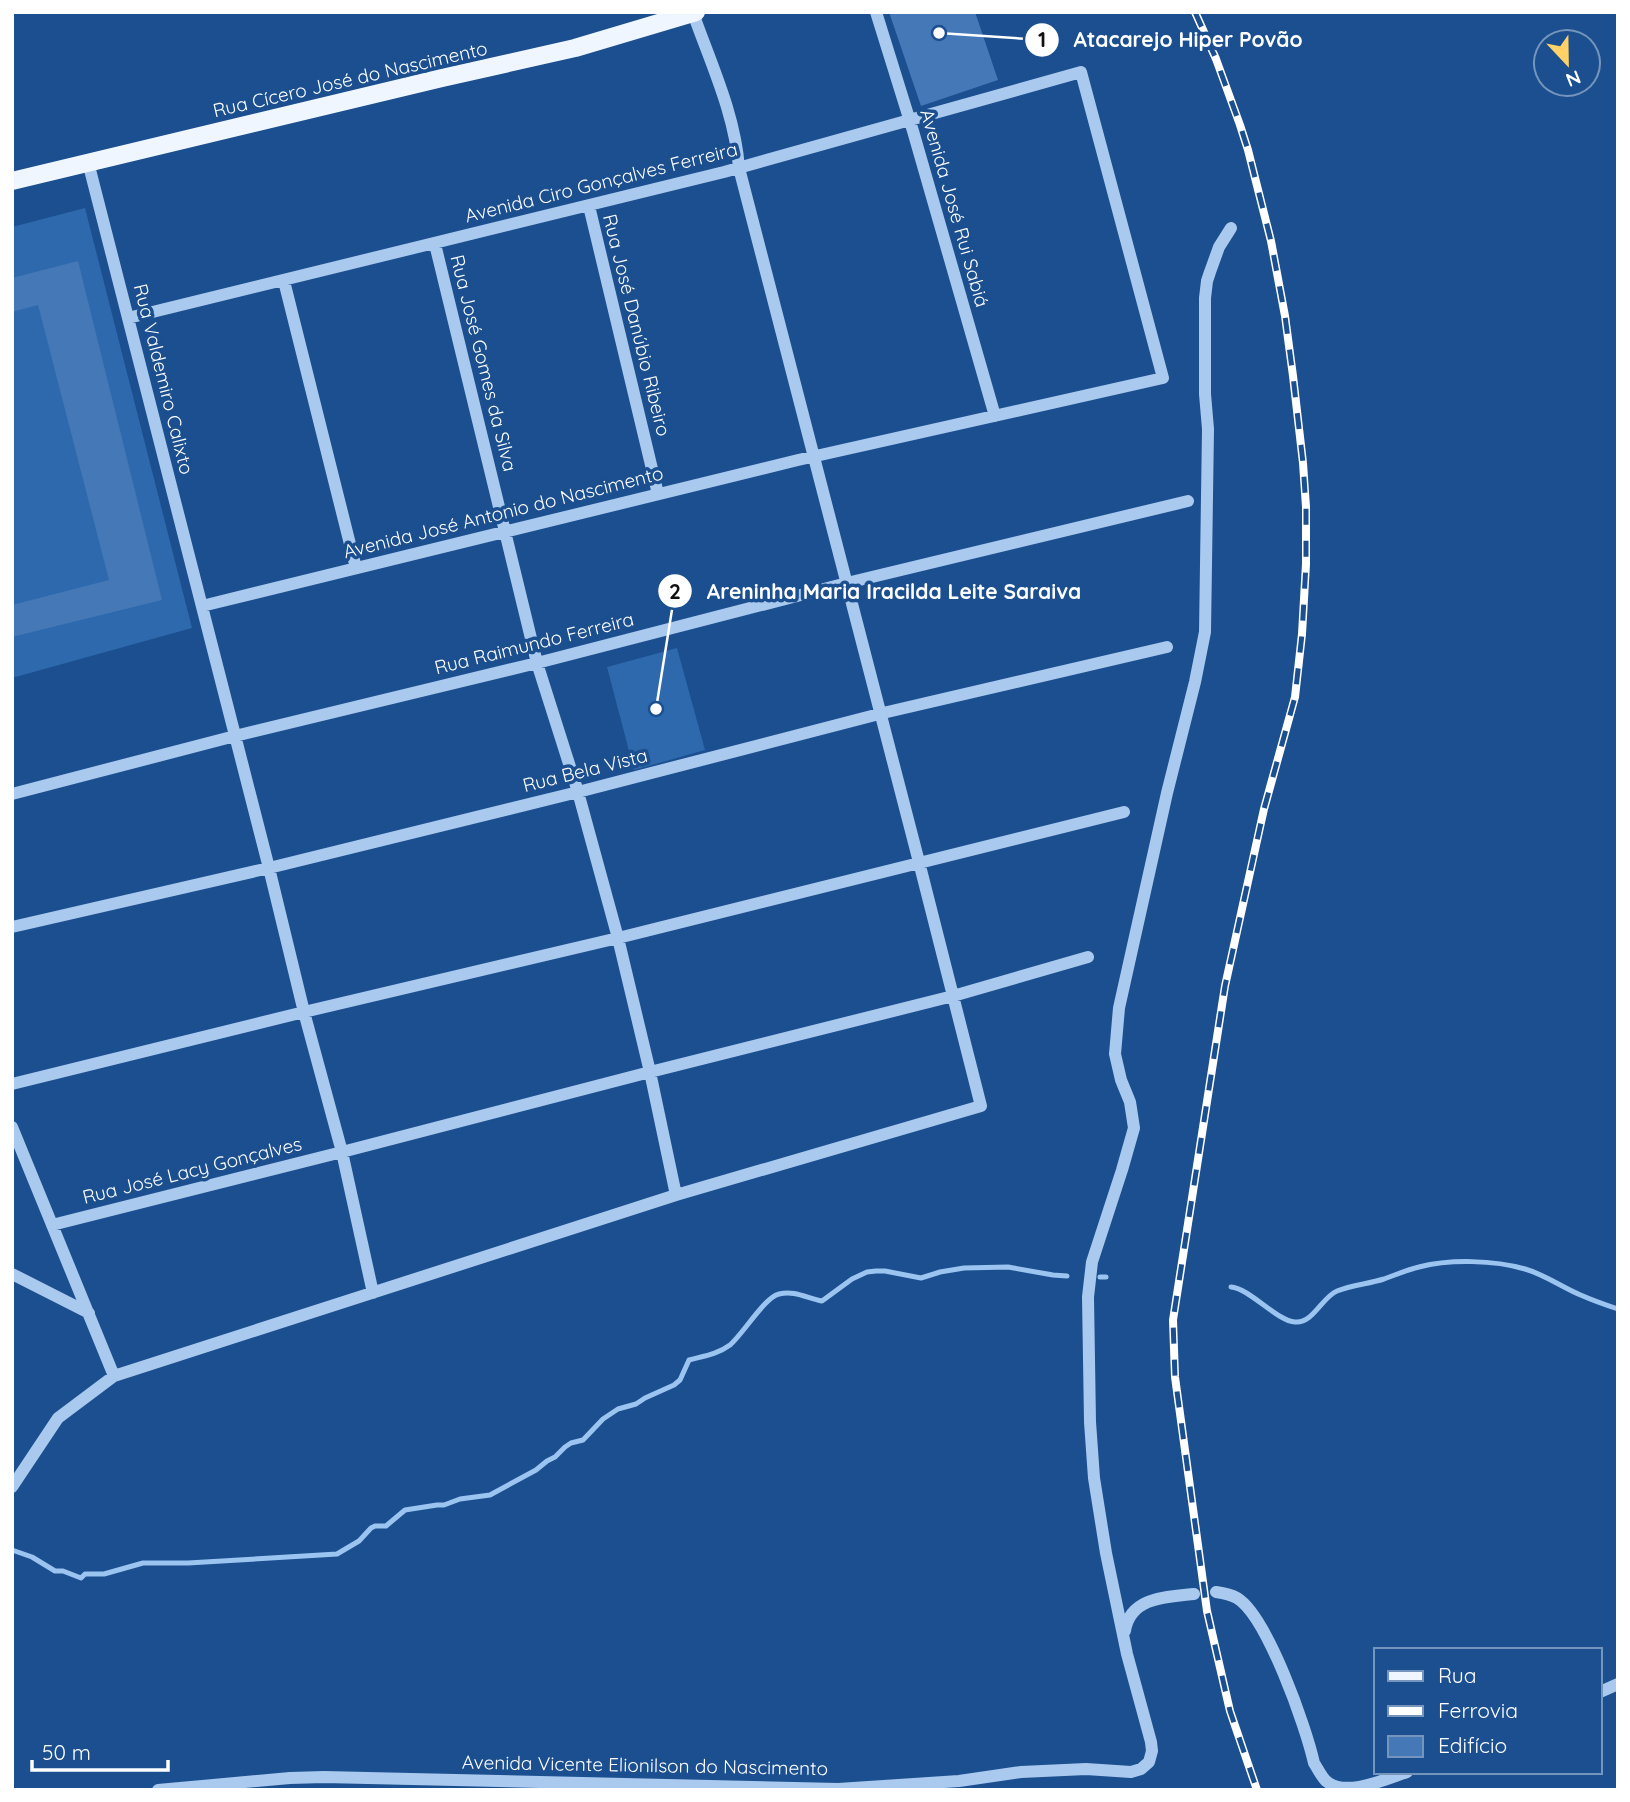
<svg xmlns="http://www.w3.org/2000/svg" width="1630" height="1802" font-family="Quicksand,sans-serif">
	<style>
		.pitch { fill: #2e69ad }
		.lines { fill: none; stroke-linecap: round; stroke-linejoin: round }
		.stream { stroke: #9cc4f0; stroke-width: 5 }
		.building { fill: #4478b7 }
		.minor { stroke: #a9c9ee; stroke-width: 12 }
		.major { stroke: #f0f6ff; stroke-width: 18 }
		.rail-casing { stroke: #fff; stroke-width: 8 }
		.rail { stroke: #1b4f8f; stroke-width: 5; stroke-dasharray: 16; stroke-linecap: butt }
		.labels { text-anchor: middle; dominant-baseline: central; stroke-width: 7; stroke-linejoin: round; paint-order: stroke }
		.street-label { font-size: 19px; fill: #fff; stroke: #1b4f8f }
		.leader { fill: none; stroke: #fff; stroke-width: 2.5 }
		.callout-dot { fill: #fff; stroke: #1b4f8f; stroke-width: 2.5 }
		.mark-label { font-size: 21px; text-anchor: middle; font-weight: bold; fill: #111 }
		.callout-label { font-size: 21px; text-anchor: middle; font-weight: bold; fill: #fff; stroke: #1b4f8f; stroke-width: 7; stroke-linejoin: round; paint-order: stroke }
	</style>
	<rect width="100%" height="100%" fill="#1b4f8f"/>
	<path class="pitch" d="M85 208 192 628 12 678V227Z
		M677 648 705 750 634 770 607 667Z"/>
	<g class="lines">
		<path class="stream" d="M1100 1277H1106
			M1231 1287C1249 1288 1277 1321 1295 1322 1313 1324 1322 1297 1337 1291 1352 1285 1368 1284 1384 1279 1395 1275 1407 1270 1419 1267 1450 1259 1494 1260 1525 1269 1546 1275 1563 1288 1583 1296 1594 1301 1606 1305 1618 1309
			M12 1550 32 1557 55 1571H63L81 1578 85 1574H104L143 1563H188L337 1554 359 1541 371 1528 375 1526H386L405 1510 437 1505H444L460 1499 490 1495 536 1470 547 1461 555 1457 565 1447 571 1443 583 1440 603 1419 618 1409 636 1404 645 1398 674 1385 680 1380 689 1360C704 1356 718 1354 730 1345 743 1334 765 1297 779 1294 794 1290 807 1298 822 1301L852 1279 867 1272 876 1271H885L921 1278 940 1272 964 1268 1008 1267 1053 1275 1067 1276"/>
	</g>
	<path class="building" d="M889 12H975L998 80 921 106Z
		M78 261 162 600 12 637V605L109 580 38 305 12 312V278Z"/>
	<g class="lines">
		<path class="minor" d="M876 12 913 131 995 416
			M88 162 269 868 304 1012 342 1152 373 1293
			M589 206 658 494
			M435 244 537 663 578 792 618 938 650 1072 676 1195
			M284 281 356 568
			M128 318 724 172 1081 72 1163 378 798 460 202 606
			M12 794 235 736 537 663 847 583 1188 501
			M12 927 269 868 578 792 883 713 1167 647
			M12 1084 304 1012 618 938 1124 812
			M12 1127 114 1376
			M52 1225 342 1152 650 1072 953 996 1088 957
			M12 1274 89 1313
			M12 1487 58 1418 114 1376 676 1195 981 1106 919 862 739 168C735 114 711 64 693 13
			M1216 1592C1223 1593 1230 1594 1237 1598 1267 1616 1306 1727 1314 1763 1318 1769 1321 1776 1326 1781 1345 1798 1386 1779 1407 1772
			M1125 1631C1130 1597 1166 1597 1194 1594
			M1600 1692 1618 1684
			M158 1790 290 1778 324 1777 838 1789 959 1781 1021 1772 1086 1769 1131 1772 1141 1769 1149 1762 1152 1751 1151 1742 1127 1654 1106 1553 1094 1478 1090 1422 1088 1297 1092 1262 1122 1170 1134 1128 1130 1102 1121 1080 1115 1054 1119 1008 1167 793 1195 682 1205 632 1208 429 1205 394V298L1207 281 1210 272 1219 247 1231 228"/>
		<path class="major" d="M12 181 442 78 575 48 696 12"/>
		<defs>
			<path id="rail" d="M1195 12 1216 59 1240 125 1248 150 1271 241 1285 316 1293 376 1303 463 1306 507V564L1302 634 1295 697 1264 809 1225 986 1173 1320 1175 1377 1207 1611 1230 1711 1257 1790"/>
		</defs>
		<use href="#rail" class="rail-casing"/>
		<use href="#rail" class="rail"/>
	</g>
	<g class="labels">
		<g class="street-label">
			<text transform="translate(350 79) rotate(-13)">Rua Cícero José do Nascimento</text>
			<text transform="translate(601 182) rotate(-14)">Avenida Ciro Gonçalves Ferreira</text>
			<text transform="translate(955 208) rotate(74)">Avenida José Rui Sabiá</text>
			<text transform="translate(637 325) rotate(76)">Rua José Danúbio Ribeiro</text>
			<text transform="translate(484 363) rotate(76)">Rua José Gomes da Silva</text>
			<text transform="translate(164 379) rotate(76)">Rua Valdemiro Calixto</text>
			<text transform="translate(503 512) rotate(-14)">Avenida José Antonio do Nascimento</text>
			<text transform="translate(534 643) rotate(-14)">Rua Raimundo Ferreira</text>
			<text transform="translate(585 770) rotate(-14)">Rua Bela Vista</text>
			<text transform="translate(192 1170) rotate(-14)">Rua José Lacy Gonçalves</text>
			<text transform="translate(645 1765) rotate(1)">Avenida Vicente Elionilson do Nascimento</text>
		</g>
	</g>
	<path class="leader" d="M939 33L1042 40M656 709L675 591"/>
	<g class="callout-dot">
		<circle cx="939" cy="33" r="7"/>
		<circle cx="656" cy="709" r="7"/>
		<circle cx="1042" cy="40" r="18"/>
		<circle cx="675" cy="591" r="18"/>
	</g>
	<g class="mark-label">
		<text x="1042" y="47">1</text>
		<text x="675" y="599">2</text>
	</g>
	<g class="callout-label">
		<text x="1188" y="47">Atacarejo Hiper Povão</text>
		<text x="894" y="599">Areninha Maria Iracilda Leite Saraiva</text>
	</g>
	<rect width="1630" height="1802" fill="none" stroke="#ffffff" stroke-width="28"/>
	<rect x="1374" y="1648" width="228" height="126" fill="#1b4f8f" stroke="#7695bc" stroke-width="2"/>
	<rect x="1388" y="1671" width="35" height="10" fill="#f0f6ff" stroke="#7695bc" stroke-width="2"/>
	<text x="1438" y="1683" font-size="21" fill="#ffffff">Rua</text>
	<rect x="1388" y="1706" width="35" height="10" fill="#ffffff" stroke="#7695bc" stroke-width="2"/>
	<text x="1438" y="1718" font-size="21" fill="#ffffff">Ferrovia</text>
	<rect x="1388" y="1736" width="35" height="21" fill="#4478b7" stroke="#7695bc" stroke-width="2"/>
	<text x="1438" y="1753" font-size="21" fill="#ffffff">Edifício</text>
	<g transform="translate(1567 63) rotate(158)"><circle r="33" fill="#1b4f8f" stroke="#7695bc" stroke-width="2"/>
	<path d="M0-5L12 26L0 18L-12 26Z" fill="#ffd166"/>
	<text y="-10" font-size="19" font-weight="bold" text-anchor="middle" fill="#ffffff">N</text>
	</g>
	<path d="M32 1760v10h136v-10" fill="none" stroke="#ffffff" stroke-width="3.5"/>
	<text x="42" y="1760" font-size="21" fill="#ffffff" stroke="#1b4f8f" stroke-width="5" paint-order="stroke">50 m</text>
</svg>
